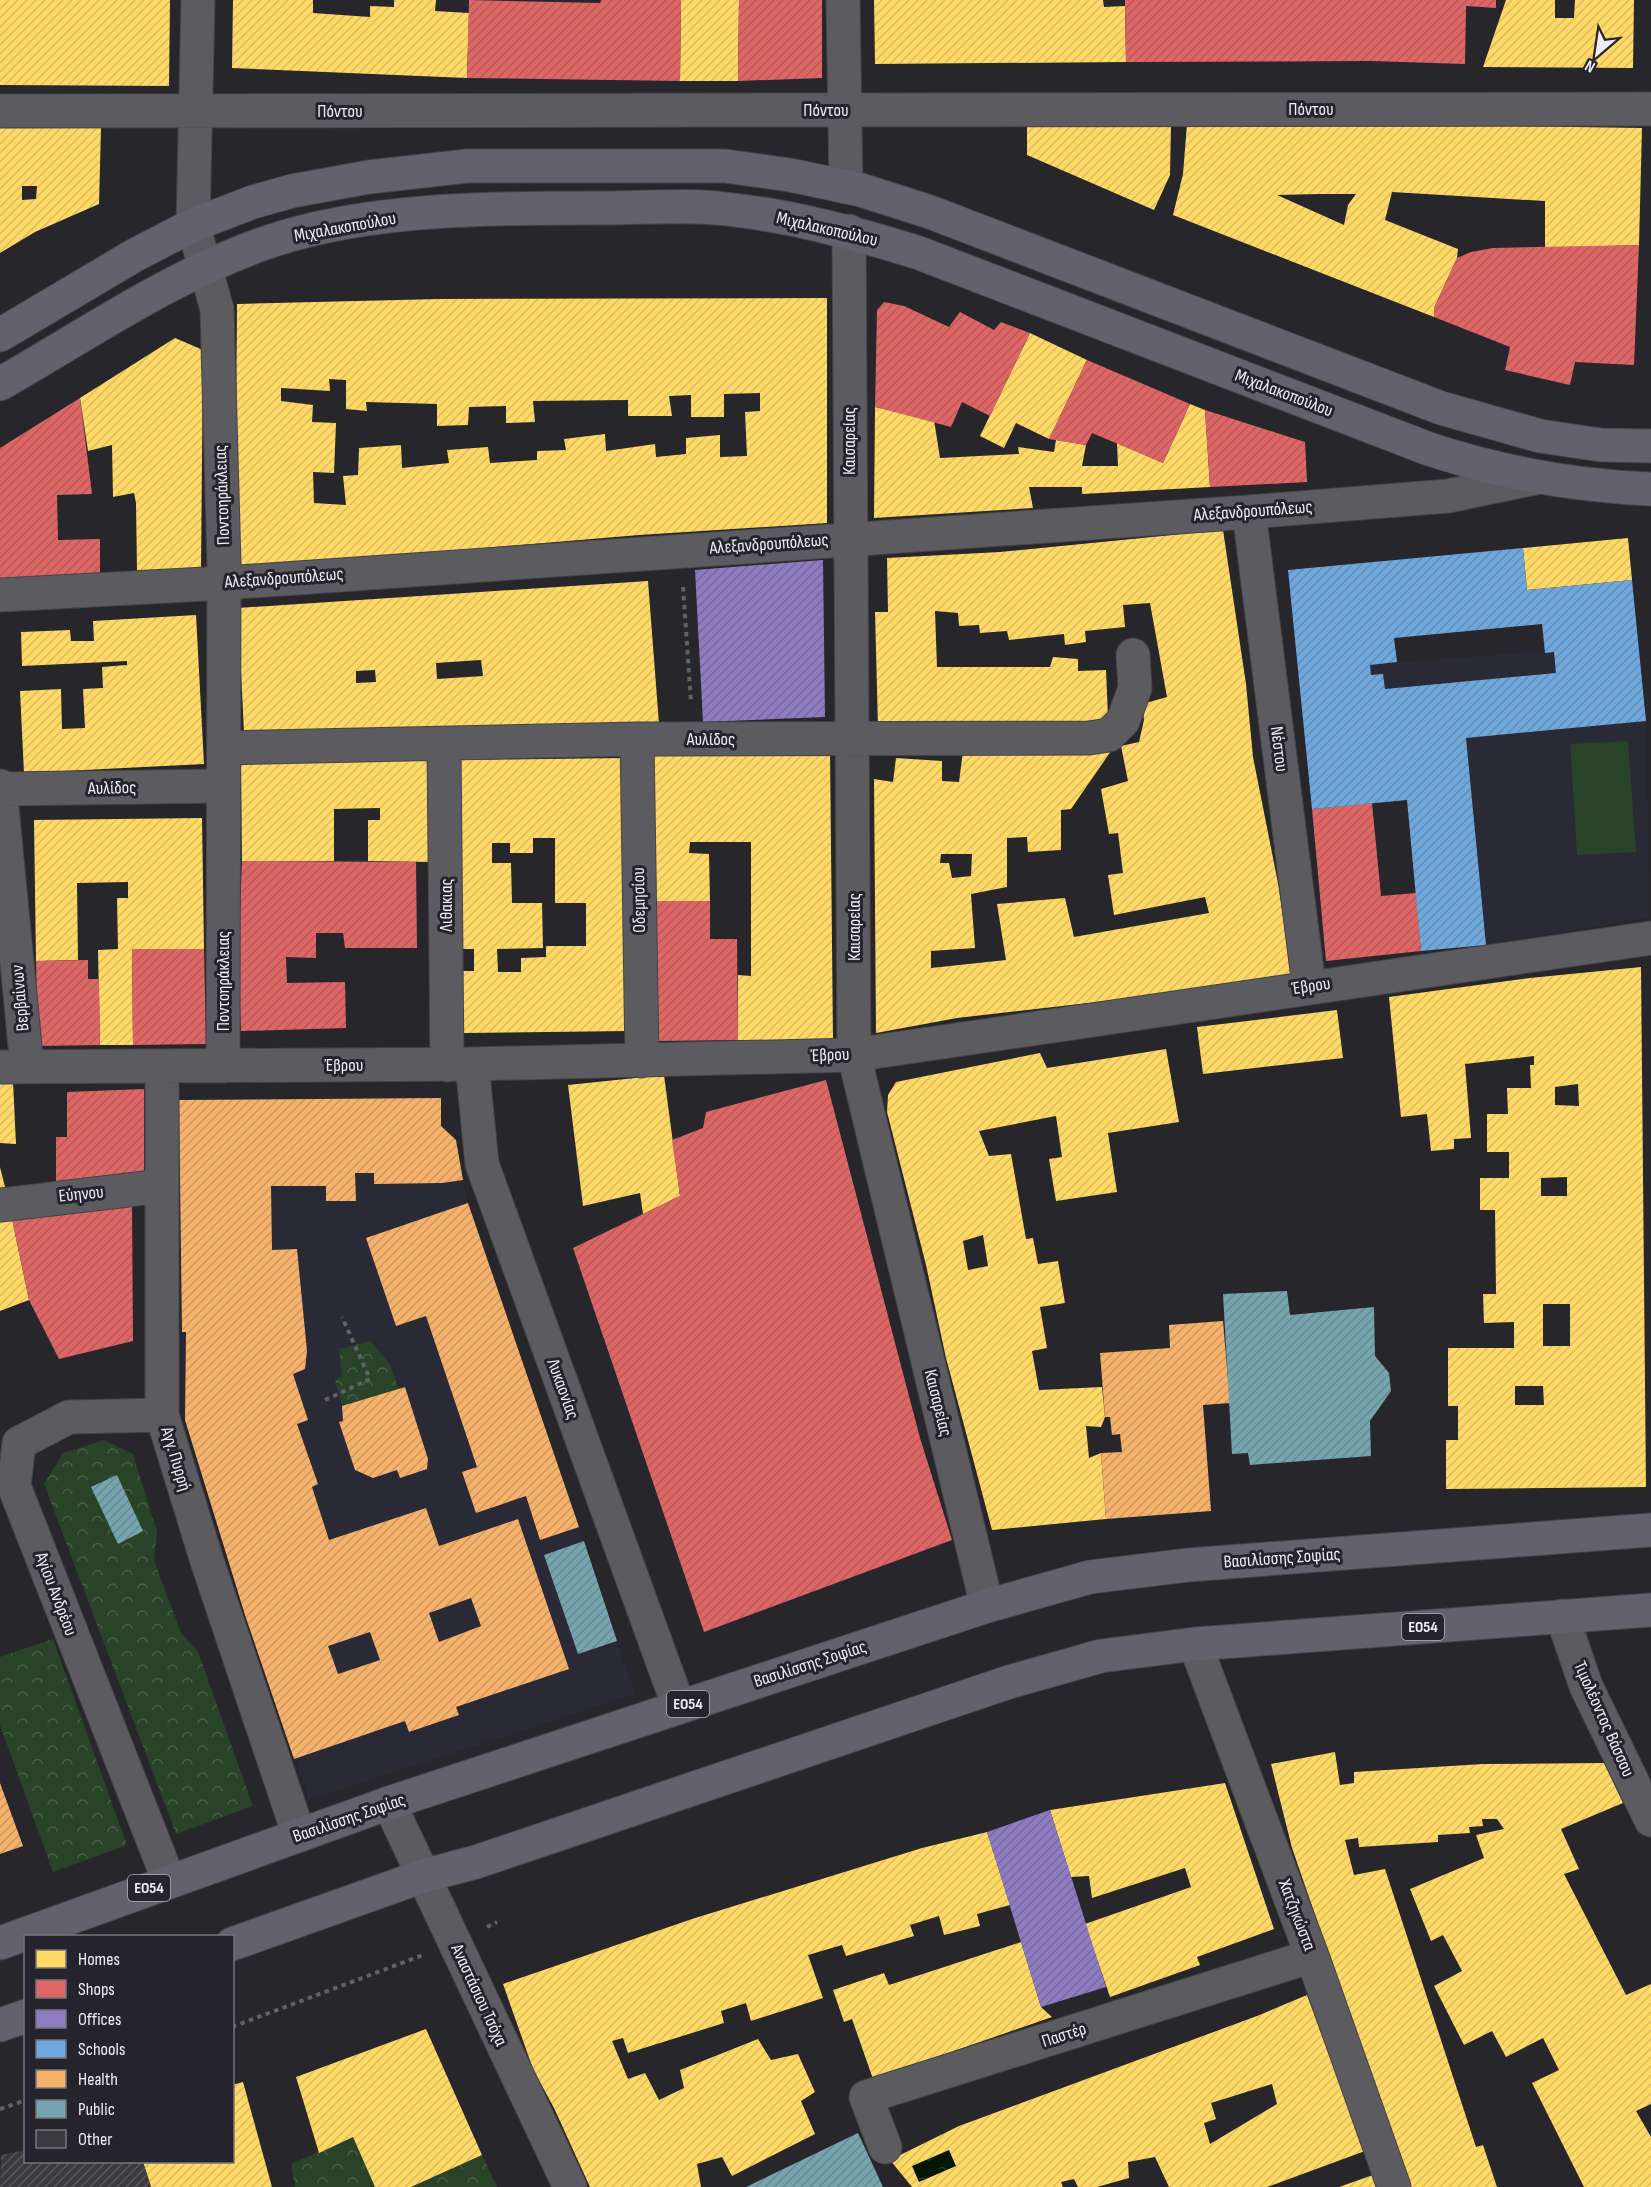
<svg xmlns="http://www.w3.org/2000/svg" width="1651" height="2187" font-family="'Sofia Sans Condensed',sans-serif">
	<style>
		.built { fill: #2a2936 }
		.grass { fill: #284328 }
		.park { fill: url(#park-crowns) }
		.water { fill: url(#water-ripples) }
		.homes { fill: url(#homes-hatch); fill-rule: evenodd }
		.shops { fill: url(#shops-hatch) }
		.offices { fill: url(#offices-hatch) }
		.schools { fill: url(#schools-hatch); fill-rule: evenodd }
		.health { fill: url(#health-hatch); fill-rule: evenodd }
		.public { fill: url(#public-hatch) }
		.building { fill: url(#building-hatch) }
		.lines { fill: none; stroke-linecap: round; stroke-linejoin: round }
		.minor-casing { stroke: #444448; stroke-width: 35 }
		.major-casing { stroke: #444448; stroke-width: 35 }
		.path { stroke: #626266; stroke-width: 4; stroke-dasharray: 4.5 4.5; stroke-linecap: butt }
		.minor { stroke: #5c5c60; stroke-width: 33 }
		.major { stroke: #63626c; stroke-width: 33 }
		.labels { text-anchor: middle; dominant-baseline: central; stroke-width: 6; stroke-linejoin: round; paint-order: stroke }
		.shield { fill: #25242d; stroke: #b2b1b8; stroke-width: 1.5 }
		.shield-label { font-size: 16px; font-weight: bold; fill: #eeeef4 }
		.street-label { font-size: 18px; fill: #eeeef4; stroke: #25242d }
	</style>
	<defs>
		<pattern id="park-crowns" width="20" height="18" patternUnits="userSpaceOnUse" patternTransform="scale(1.5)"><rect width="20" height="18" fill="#284328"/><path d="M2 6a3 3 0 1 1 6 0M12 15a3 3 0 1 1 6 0" fill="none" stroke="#485e48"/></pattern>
		<pattern id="water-ripples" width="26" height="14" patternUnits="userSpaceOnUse" patternTransform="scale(1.5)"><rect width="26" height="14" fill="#031704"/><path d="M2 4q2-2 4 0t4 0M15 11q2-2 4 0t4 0" fill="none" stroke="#283929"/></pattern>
		<pattern id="homes-hatch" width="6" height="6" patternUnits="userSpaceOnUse" patternTransform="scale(1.5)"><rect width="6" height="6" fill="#ffd966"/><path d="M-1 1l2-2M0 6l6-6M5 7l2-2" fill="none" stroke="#dabc60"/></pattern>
		<pattern id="shops-hatch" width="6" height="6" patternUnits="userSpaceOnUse" patternTransform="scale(1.5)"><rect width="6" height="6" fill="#e06666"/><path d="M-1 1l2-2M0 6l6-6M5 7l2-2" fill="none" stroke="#b25d5d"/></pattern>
		<pattern id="offices-hatch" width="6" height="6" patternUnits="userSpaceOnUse" patternTransform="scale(1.5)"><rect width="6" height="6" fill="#8e7cc3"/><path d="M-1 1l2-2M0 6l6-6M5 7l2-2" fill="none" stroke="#756998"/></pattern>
		<pattern id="schools-hatch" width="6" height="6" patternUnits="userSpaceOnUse" patternTransform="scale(1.5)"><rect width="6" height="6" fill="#6fa8dc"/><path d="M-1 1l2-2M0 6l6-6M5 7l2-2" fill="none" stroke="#638bb0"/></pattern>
		<pattern id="health-hatch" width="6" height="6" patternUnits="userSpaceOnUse" patternTransform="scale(1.5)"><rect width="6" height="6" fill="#f6b26b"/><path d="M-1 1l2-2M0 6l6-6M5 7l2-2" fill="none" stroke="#ca9762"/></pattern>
		<pattern id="public-hatch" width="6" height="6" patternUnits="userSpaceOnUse" patternTransform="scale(1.5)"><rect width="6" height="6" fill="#76a5af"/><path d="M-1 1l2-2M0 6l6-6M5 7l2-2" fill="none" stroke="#688990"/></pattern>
		<pattern id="building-hatch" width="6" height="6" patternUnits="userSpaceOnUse" patternTransform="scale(1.5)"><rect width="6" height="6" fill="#3b3b3f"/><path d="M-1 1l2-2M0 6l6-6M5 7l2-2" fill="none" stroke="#58585b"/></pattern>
	</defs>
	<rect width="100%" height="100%" fill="#26262b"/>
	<path class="built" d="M1387 561 1397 662 1639 644 1646 721 1650 918 1486 945 1421 951 1407 800 1312 809 1288 570Z
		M441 1098V1126L456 1140 468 1203 635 1694 309 1800 245 1615 185 1420 186 1332H182L179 1100Z"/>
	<path class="grass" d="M1628 741 1636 852 1577 855 1570 744Z"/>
	<path class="park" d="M371 1341 390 1365 399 1389 342 1406 335 1380 342 1376 339 1349Z
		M104 1440 133 1454 157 1532 154 1560 181 1633 198 1652 253 1806 176 1834 44 1484 63 1453Z
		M53 1639 127 1845 53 1872 0 1725V1657Z
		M353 2137 375 2187H295L291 2164Z
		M482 2155 497 2187H411Z"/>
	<path class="water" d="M949 2150 956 2166 919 2182 912 2166Z"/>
	<path class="homes" d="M0 0H170L169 86 0 85Z
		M233 0H313V13L370 17V6L394 7V0H436L435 11 469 13 467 78 232 68Z
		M681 0H739L738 81H680Z
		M874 0H1103L1104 7 1125 6 1126 62 875 64Z
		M1506 0H1555V18H1574L1575 0H1634L1633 68 1483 67Z
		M1027 122 1171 125 1170 175 1154 210 1027 155Z
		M1324 123 1642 128 1639 245 1545 248V201L1392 192 1385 220 1458 249 1457 258 1434 308V317L1173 215 1183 174 1187 124ZM1320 194H1356L1348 205 1344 225 1277 195Z
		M0 128H101L99 204 35 232 0 253ZM22 186H37L36 199 22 200Z
		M827 298V523L639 535 235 569 237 304 439 299ZM329 379 346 380V409L367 411 366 402 437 404V426L468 425 469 407 506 406V423L535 422 533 401 628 400V416H672L669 396 691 395V417H724V394L760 393V411L745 412 747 456 720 457V435L686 438V454L656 457 655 444 606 451 605 434 564 439 566 450 537 451V460L490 463 488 447 447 450 449 463 402 468 401 445 359 448 358 475 343 476 346 505 314 503 313 472 334 473 336 423 312 422 313 405 281 401V388L330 391Z
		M1030 333 1087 360 1049 439 1016 423 1004 448 980 436Z
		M175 338 203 350 201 571H137L136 503 134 493 113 497 112 445 88 451 80 398Z
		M1190 404 1205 410 1210 487 1082 494V487H1029L1033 508 874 518 875 407 934 420 940 458 1019 454 1018 447 1054 452 1056 440 1086 445 1082 466H1118L1117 443 1163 463Z
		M1223 530 1246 684 1253 757 1278 883 1292 976 1176 993 957 1018 876 1033 874 779 893 782 896 758 942 761V781L959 782 963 751H1111L1071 809 1061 810V850L1028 852 1027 837 1007 838V887L971 894 975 948 931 951V968L1006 960 997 904 1065 898 1074 937 1209 913 1205 897 1114 915 1108 875 1123 873 1118 833 1109 834 1101 789 1128 781 1121 746 1139 742 1144 720 1142 704 1167 697 1150 603 1123 605 1125 627 1085 631 1086 642 1065 645 1064 634 1009 640 1007 631 980 633 979 625 959 626 958 613 935 611 937 667H1050L1053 657 1078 659V671L1106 670 1108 717 1099 724 878 728 875 612H888L887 558 1000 552ZM941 854H972L971 876 952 878 949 863H940Z
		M1628 538 1632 580 1527 590 1523 548Z
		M648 581 659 724 244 733 238 608ZM481 660 483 676 437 679 436 663ZM375 670 376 682 356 683V671Z
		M196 615 204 764 24 773 20 691 61 689 62 729 85 728 83 689 103 688 102 667 127 665V661L22 666 21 632 70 630 71 641H94L93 621Z
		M830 751 833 1040H738V975L751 976V842H690L689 853 709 854 710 901H653L652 752Z
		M432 758V862L368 861V820H380V808L334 809V861H242L241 760Z
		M624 758 628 1031 463 1033 462 971H474V949H460L457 760ZM533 838H555V903H586V946H546V957L521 958V972H498L497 949 543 948 542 903H512L511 863H492V843H510V853H533Z
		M202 818 204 949H132L133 1045H100L98 950 118 949 117 898H128V882L77 883 78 960 36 961 34 820Z
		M1641 967 1646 1487 1446 1489V1440H1458V1406H1448V1348H1514V1322L1484 1323 1483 1294H1496L1495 1210H1480V1178H1509V1152H1487V1114H1508L1507 1088H1531L1530 1065H1534V1056L1465 1064 1471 1138 1454 1139V1149L1431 1151 1427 1114 1401 1117 1389 997 1530 978ZM1578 1084 1579 1106 1555 1105V1087ZM1567 1177V1196H1541V1178ZM1543 1304H1570V1346H1543ZM1515 1386H1543L1544 1405H1515Z
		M1337 1010 1343 1058 1203 1074 1197 1027Z
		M1166 1049 1179 1122 1108 1133 1117 1192 1056 1201 1049 1159 1062 1157 1056 1116 979 1131 989 1156 1011 1154 1026 1239 1033 1238 1038 1264 1058 1261 1065 1303 1040 1307 1047 1348 1032 1351 1039 1390 1102 1387 1105 1417 1101 1427 1086 1426 1089 1458 1101 1453 1106 1519 992 1530 946 1358 926 1265 887 1112 888 1095 896 1082 1040 1053 1047 1068ZM983 1235 988 1266 968 1270 963 1241Z
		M664 1075 680 1196 643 1214 640 1193 583 1206 568 1085Z
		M13 1082 16 1144 0 1143V1083Z
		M0 1167 6 1191 0 1192Z
		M12 1219 29 1300 0 1311V1221Z
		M1335 1752 1340 1785 1354 1783V1772L1483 1764 1604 1763 1623 1803 1561 1829 1579 1869 1564 1874 1626 1995 1651 1984V2104L1636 2111 1651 2137V2187H1584L1532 2083 1559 2070 1543 2038 1506 2057 1492 2031 1464 2045 1434 1986 1462 1971 1443 1935 1431 1941 1410 1889 1484 1858 1476 1835 1504 1829 1497 1819H1482L1483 1826 1469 1827 1470 1833 1438 1835V1842L1359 1847 1358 1838 1345 1840 1354 1875 1385 1869 1476 2147 1483 2145 1497 2187H1409L1292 1848 1271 1764Z
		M1225 1783 1274 1929 1197 1957 1200 1965 1110 1997 1085 1924 1191 1887 1185 1868 1092 1898 1089 1876 1071 1877 1050 1810Z
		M987 1832 1010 1905 977 1914 980 1926 944 1935 939 1916 910 1925 914 1936 846 1956 842 1945 808 1955 823 1998 751 2021 746 2003 721 2011 724 2023 628 2053 623 2038 612 2041 628 2079 645 2073 659 2100 684 2088 680 2070 758 2039 771 2060 798 2054 815 2092 801 2101 815 2134 732 2176 722 2157 697 2164 701 2187H590L554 2108 533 2069 503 1984 692 1919 922 1848Z
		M1021 1942 1041 2007 1052 2017 873 2079 852 2019 844 2022 833 1990 884 1973 889 1985Z
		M1307 1995 1365 2151 1267 2187H1169L1155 2157 1128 2162 1129 2178 1097 2187H1078L1074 2179 1061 2182 1063 2187H912L890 2160 959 2126 1257 2016ZM1272 2084 1277 2104 1210 2144 1204 2123 1216 2119 1211 2103ZM949 2150 956 2166 919 2182 912 2166Z
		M426 2029 482 2155 411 2187H375L353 2137 319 2153 296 2077Z
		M243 2082 272 2187H151L143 2162H232V2085Z
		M1373 2175 1376 2187H1339Z"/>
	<path class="shops" d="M469 0 600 3 601 0H681L680 81 467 78Z
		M739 0H822V78L738 81Z
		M1125 0H1496V8L1466 6 1465 64 1371 61 1126 62Z
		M1639 245 1634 365 1575 362 1570 385 1505 370 1510 347 1434 317V308L1457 258 1471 252 1493 248Z
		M884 302 904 306 949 327 960 312 994 330 1001 322 1030 333 990 416 962 402 951 427 875 407 877 310Z
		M1087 360 1190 404 1163 463 1092 433 1086 445 1049 439Z
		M80 398 92 494 57 495 58 540 100 539V579L0 582V448Z
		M1205 410 1305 442 1307 482 1210 487Z
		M1372 803 1381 896 1416 893 1421 951 1326 961 1312 809Z
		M242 861 416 862 417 948H345L343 933H316V958L286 957 287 983 345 982 346 1028 241 1031 238 958Z
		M653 901H710V939H737L738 1040 654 1041Z
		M132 949H204L206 1044 133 1045Z
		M88 960V979H99L100 1045 38 1046 36 961Z
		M826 1080 920 1438 952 1540 704 1632 573 1248 680 1196 672 1140 703 1128 706 1112Z
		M144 1089V1176L56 1181V1137H67V1092Z
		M132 1205 133 1341 59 1359 29 1300 12 1219Z"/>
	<path class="offices" d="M823 560 825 717 703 722 695 570Z
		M1050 1810 1106 1987 1041 2007 987 1832Z"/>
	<path class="schools" d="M1523 548 1527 590 1632 580 1646 721 1466 738 1486 945 1421 951 1407 800 1312 809 1288 570ZM1542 624 1545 653 1554 652 1556 673 1385 689 1383 674 1371 675 1370 665 1397 662 1394 638Z"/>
	<path class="health" d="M441 1098V1126L456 1140 463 1180 442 1183 374 1184V1173H355L356 1201H326V1186H271L272 1250 297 1249 307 1351 305 1369 293 1374 308 1420 297 1424 318 1484 312 1487 329 1540 426 1508 439 1546 518 1519 569 1669 456 1707 459 1715 409 1732 405 1721 294 1759 245 1615 185 1420 186 1332H182L179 1100ZM471 1598 481 1626 439 1642 429 1613ZM370 1632 380 1660 338 1674 328 1646Z
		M468 1203 579 1527 540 1540 526 1496 476 1513 462 1472 477 1467 426 1316 396 1326 366 1238Z
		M1223 1321 1230 1403 1203 1405 1211 1511 1106 1519 1101 1453 1122 1452 1120 1434 1112 1435 1110 1417H1105L1100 1353 1170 1348 1169 1325Z
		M405 1387 428 1459 427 1469 400 1478 397 1470 373 1478 355 1470 339 1422 343 1421 342 1406Z
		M0 1783 23 1846 0 1854Z"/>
	<path class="public" d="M1287 1291 1290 1315 1374 1307 1375 1356 1389 1373 1391 1391 1370 1421 1371 1456 1250 1465 1248 1453 1232 1454 1223 1294Z
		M117 1475 143 1531 118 1544 91 1487Z
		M584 1541 617 1641 578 1654 544 1555Z
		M858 2133 883 2187H746Z"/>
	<path class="building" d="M26 2150V2162H143L151 2187H0L1 2155Z"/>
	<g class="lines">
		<defs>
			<path id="minor" d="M198 0 193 225 217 309 224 565 223 1066
				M843 0 846 187
				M0 111 1651 109
				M849 231 854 1055 987 1606
				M1249 512 1309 986
				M0 595 224 583 1249 512 1448 496 1535 478
				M637 739 642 1061
				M444 744 447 1065
				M224 748 637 739 1089 738 1109 735 1123 721 1135 688 1133 655
				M0 786 27 1067
				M0 789 223 786
				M472 1064 482 1164 679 1707
				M162 1066V1415L207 1561 299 1835
				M0 1067 472 1064 854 1055 1651 938
				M0 1205 162 1186
				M162 1415 69 1417 19 1443 14 1486 169 1881
				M1562 1616 1586 1686 1651 1820
				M1195 1644 1312 1956 1394 2187
				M389 1803 570 2187
				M885 2147 866 2097 1312 1956"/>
			<path id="major" d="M0 335 135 255 193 225 253 202 292 191 369 177 467 166H725L790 175 861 190 930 212 1441 408 1540 436 1601 445 1651 446
				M0 384C86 335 171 276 265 243 368 207 496 208 605 208 644 208 686 204 726 209 792 216 855 233 919 253L1429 449C1502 473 1574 486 1651 489
				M0 1943 389 1803 987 1606 1090 1577 1188 1565 1651 1530
				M232 1944 423 1876 476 1862 1009 1682 1101 1656 1195 1644 1651 1610
				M0 2025 26 2016"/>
		</defs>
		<use href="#minor" class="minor-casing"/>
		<use href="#major" class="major-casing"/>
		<path class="path" d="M683 587 691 702
			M325 1400 370 1379 342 1317
			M487 1927 497 1922
			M232 2027 423 1955
			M0 2109 26 2100"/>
		<use href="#minor" class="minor"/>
		<use href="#major" class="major"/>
	</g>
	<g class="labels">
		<g class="shield">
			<rect x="1402" y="1614" width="42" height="26" rx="4.5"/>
			<rect x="667" y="1691" width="42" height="26" rx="4.5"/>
			<rect x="128" y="1875" width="42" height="26" rx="4.5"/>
		</g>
		<g class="shield-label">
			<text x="1423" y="1627">ΕΟ54</text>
			<text x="688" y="1704">ΕΟ54</text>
			<text x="149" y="1888">ΕΟ54</text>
		</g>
		<g class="street-label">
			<text x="1311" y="109">Πόντου</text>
			<text x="826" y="110">Πόντου</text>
			<text x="340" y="111">Πόντου</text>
			<text transform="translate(345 227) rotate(-10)">Μιχαλακοπούλου</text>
			<text transform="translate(827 229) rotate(13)">Μιχαλακοπούλου</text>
			<text transform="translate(1284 393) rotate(21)">Μιχαλακοπούλου</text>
			<text transform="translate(849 441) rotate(-90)">Καισαρείας</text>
			<text transform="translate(222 495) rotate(-92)">Ποντοηράκλειας</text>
			<text transform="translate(1253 511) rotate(-4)">Αλεξανδρουπόλεως</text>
			<text transform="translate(769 544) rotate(-4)">Αλεξανδρουπόλεως</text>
			<text transform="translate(284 578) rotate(-4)">Αλεξανδρουπόλεως</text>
			<text x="711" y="739">Αυλίδος</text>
			<text transform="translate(1279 749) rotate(83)">Νέστου</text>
			<text transform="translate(112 788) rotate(-1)">Αυλίδος</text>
			<text transform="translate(639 900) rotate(-91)">Οδεμησίου</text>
			<text transform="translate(446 905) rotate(-90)">Λιθακιας</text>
			<text transform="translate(854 927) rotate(-90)">Καισαρείας</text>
			<text transform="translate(223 981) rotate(-90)">Ποντοηράκλειας</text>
			<text transform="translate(1311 986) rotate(-8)">Έβρου</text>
			<text transform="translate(20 998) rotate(-95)">Βερβαίνων</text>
			<text transform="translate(830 1055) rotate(-2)">Έβρου</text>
			<text x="344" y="1065">Έβρου</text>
			<text transform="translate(81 1194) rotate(-6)">Εύηνου</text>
			<text transform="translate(563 1389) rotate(70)">Λυκαονίας</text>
			<text transform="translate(938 1403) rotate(76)">Καισαρείας</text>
			<text transform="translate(176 1459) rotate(73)">Αγγ. Πυρρή</text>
			<text transform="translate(1282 1558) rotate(-4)">Βασιλίσσης Σοφίας</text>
			<text transform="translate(56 1594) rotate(69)">Αγίου Ανδρέου</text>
			<text transform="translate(810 1664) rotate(-18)">Βασιλίσσης Σοφίας</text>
			<text transform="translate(1604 1719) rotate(66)">Τιμολέοντος Βάσσου</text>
			<text transform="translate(349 1818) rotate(-19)">Βασιλίσσης Σοφίας</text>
			<text transform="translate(1297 1915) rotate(69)">Χατζηκώστα</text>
			<text transform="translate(479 1995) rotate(65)">Αναστάσιου Τσόχα</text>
			<text transform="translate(1064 2035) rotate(-18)">Παστέρ</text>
		</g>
	</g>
	<rect x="24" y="1935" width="210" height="228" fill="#25242d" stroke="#75757d" stroke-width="1.5"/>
	<rect x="36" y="1950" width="30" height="18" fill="#ffd966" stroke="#75757d" stroke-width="1.5"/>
	<text x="78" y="1965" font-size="18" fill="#eeeef4">Homes</text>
	<rect x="36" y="1980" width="30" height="18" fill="#e06666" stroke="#75757d" stroke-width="1.5"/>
	<text x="78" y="1995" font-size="18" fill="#eeeef4">Shops</text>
	<rect x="36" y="2010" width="30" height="18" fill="#8e7cc3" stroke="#75757d" stroke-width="1.5"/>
	<text x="78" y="2025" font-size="18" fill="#eeeef4">Offices</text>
	<rect x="36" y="2040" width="30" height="18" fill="#6fa8dc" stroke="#75757d" stroke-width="1.5"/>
	<text x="78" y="2055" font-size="18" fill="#eeeef4">Schools</text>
	<rect x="36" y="2070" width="30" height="18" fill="#f6b26b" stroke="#75757d" stroke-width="1.5"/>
	<text x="78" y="2085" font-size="18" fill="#eeeef4">Health</text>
	<rect x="36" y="2100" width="30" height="18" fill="#76a5af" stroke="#75757d" stroke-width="1.5"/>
	<text x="78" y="2115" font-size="18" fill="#eeeef4">Public</text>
	<rect x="36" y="2130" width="30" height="18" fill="#3b3b3f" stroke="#75757d" stroke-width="1.5"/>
	<text x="78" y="2145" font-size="18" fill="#eeeef4">Other</text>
	<g transform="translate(1597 54) rotate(209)" stroke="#25242d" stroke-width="4.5" paint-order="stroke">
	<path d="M0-4.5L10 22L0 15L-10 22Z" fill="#eeeef4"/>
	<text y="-9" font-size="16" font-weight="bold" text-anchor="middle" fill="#eeeef4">N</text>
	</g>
</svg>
